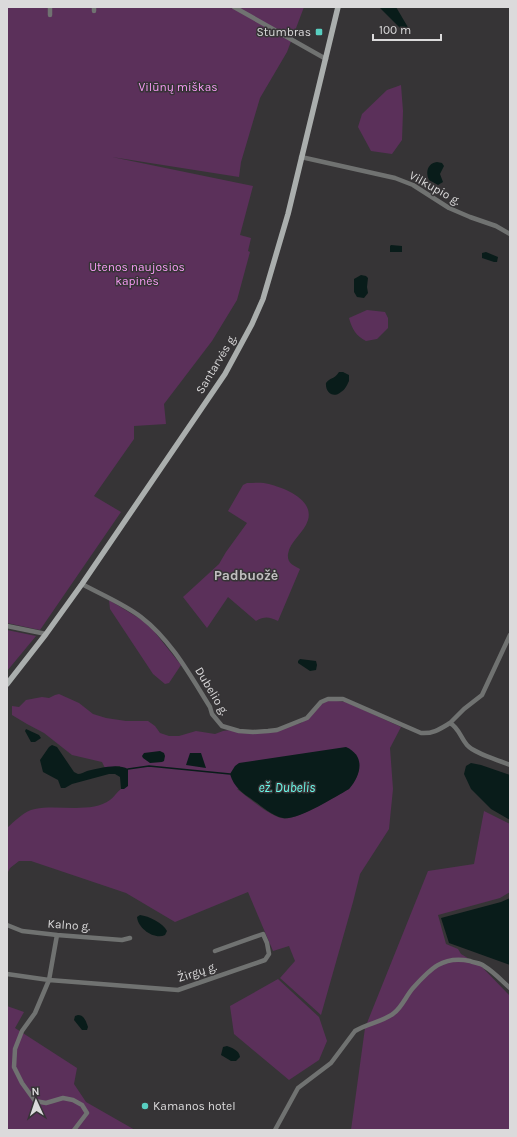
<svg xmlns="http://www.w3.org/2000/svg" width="517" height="1137" font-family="Karla,sans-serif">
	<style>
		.green { fill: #5b305a; fill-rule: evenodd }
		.water { fill: #091c1a }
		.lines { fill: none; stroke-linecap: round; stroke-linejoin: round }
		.stream { stroke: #091c1a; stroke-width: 1.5 }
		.minor { stroke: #707271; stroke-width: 4.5 }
		.major { stroke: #aaaead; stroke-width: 5.5 }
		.poi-dot { fill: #58cec0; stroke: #363436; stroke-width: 1.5 }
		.labels { text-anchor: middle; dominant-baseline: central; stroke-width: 3; stroke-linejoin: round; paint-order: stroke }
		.poi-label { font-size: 12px; fill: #dbdadb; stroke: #363436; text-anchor: end }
		.park-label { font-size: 12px; fill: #f89bf5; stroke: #363436 }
		.street-label { font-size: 12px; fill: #dbdadb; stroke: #363436 }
		.water-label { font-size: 13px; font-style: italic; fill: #6bfbeb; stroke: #363436 }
		.quarter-label { font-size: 14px; font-weight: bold; fill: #c2bfc1; stroke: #363436 }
	</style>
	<rect width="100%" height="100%" fill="#363436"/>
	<path class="green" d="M7 7H304L287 52 260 98 241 162 239 177 112 157 253 186 240 235 251 238 248 251 250 252 237 300 212 341 164 404 166 424 134 426V439L94 496 121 512 40 630 7 623Z
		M401 85 403 111 402 140 392 154 371 151 358 127 362 114 387 90Z
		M367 310 385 312 388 318V328L377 339 366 341C356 336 352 329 349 318Z
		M247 483C254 483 262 482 269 484 284 488 314 499 308 520 304 533 290 541 288 554 287 563 293 565 300 569L278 621C269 617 265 616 256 621L228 597 207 628 183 597 219 564 226 552 247 523 228 511 243 485Z
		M109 600 142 620 153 630 181 665 169 683 165 684 153 674 110 609Z
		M7 630 36 636 7 671Z
		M59 694 79 703 93 714 106 718 126 721H148L155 726 160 733 169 736H179L196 731 215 734 223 731 230 730 265 733 301 723 320 705 329 700 346 702 401 727 390 748 393 789 389 829 360 874 353 902 321 1015 280 978 295 961 289 946 273 951 248 892 175 922 126 893 31 861H19L10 868 7 874V828C15 821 24 811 35 809 57 804 91 814 110 800 114 797 117 792 121 789H124L120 766 105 768 102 762 72 755 44 733 27 724 12 715V706L19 707 26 700 42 697 49 698 55 695ZM356 754C362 768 358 778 349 789 334 797 296 822 281 818 267 814 249 798 237 789Z
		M484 811 510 824V892L500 898 438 915 446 944 458 949 461 954 481 966 510 996V1130H351L365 1028 428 871 474 864Z
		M278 979 319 1017 327 1041 319 1060 289 1080 234 1034 230 1006Z
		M7 1006 24 1012 15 1028 77 1068 74 1084 86 1102 135 1130H7Z"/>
	<path class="water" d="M379 7H396L409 29V31L407 33 403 31Z
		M437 162 442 163 444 166 440 174 443 182 438 185 429 180C425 172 428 163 437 162Z
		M391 245 402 246V252H390V246Z
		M486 252 498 257 497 262H494L482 258V253Z
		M361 275 366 276 368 278 367 287 368 293 364 298 357 297 354 292V279Z
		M339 372H343L349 375V381C347 385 345 390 341 392 333 399 325 392 326 383 330 377 334 380 339 372Z
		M300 659 316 661 317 665 316 670 310 671 298 663V661Z
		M26 729 39 735 41 738 35 742H31L25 731Z
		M52 745 57 747 74 772 78 774C81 774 84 772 87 771 99 768 118 763 128 769V786L124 789H121L120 777 115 774H109L72 784 65 788H61L58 780 43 772 40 760 49 747Z
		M346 747C366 756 361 775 349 789 335 797 297 821 283 818 272 816 263 807 254 801 243 793 234 788 230 774L235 766 239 763Z
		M160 751 164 753 165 756 164 761 162 762 150 763 143 758 142 756 144 753Z
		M190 753H201L206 768 186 765Z
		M471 763 481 765 510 775V820L491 809 471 789 464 774 466 766Z
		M510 898V965L449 943 441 918 501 902Z
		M140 915C149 916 163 923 167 931L165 935C155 940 138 929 137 917Z
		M78 1015C84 1015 86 1021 88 1027L87 1030H82L74 1020 75 1016Z
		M227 1046C232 1048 239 1050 240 1057L236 1061H231L221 1055 223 1047Z"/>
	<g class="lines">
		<path class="stream" d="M128 769 149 766 230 774"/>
		<path class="minor" d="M234 7 326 59
			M94 11V7
			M50 15V7
			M301 157 395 178 413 185 449 208 470 217 496 226 510 234
			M82 584C102 595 124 604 141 617 171 640 190 675 210 707L212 714 222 726 239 731 253 732 268 731 277 730 307 718 321 702 328 699H343L421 733C433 734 440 729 450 723 459 728 460 737 467 745 475 754 499 760 510 765
			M7 626 46 634
			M450 723 464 709 482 695 510 635
			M7 925 22 931 57 935 122 940 130 938
			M57 935 49 980 35 1013 22 1031 15 1049 14 1067 22 1083 35 1101 46 1103 63 1098 73 1100 82 1105 87 1113 74 1130
			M7 974 49 980 178 990 265 960 269 954 267 943 263 934 215 951
			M275 1130 298 1088 331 1063 355 1031C368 1023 383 1022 394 1013 402 1007 406 996 413 988 430 969 443 955 470 961 474 963 481 963 484 966 494 972 502 981 510 988"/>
		<path class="major" d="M7 684 46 634 82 584 225 374 252 324 263 299 288 214 338 7"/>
	</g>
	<g class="poi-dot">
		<rect x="315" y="28" width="8" height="8" rx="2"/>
		<circle cx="145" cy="1106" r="4"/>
	</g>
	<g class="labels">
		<g class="poi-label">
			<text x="311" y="32">Stumbras</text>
			<text x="153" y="1106" text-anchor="start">Kamanos hotel</text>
		</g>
		<g class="park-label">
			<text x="178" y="87">Vilūnų miškas</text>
			<text x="137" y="267">Utenos naujosios<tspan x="137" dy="14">kapinės</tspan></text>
		</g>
		<g class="street-label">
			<text transform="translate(435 188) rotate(29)">Vilkupio g.</text>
			<text transform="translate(216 364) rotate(-59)">Santarvės g.</text>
			<text transform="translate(212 691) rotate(59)">Dubelio g.</text>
			<text transform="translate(69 925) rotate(4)">Kalno g.</text>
			<text transform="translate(197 972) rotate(-18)">Žirgų g.</text>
		</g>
		<g class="water-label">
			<text x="287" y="787">ež. Dubelis</text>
		</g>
		<g class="quarter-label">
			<text x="246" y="575">Padbuožė</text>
		</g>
	</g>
	<rect width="517" height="1137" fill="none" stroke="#dbdadb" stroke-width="16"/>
	<g transform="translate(36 1101) rotate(357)" stroke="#363436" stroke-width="3" paint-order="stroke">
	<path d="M0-3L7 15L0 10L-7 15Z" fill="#dbdadb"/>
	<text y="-6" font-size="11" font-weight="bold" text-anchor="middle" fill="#dbdadb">N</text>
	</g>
	<path d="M373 34v6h68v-6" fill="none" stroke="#dbdadb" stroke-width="2"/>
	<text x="379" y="34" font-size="12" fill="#dbdadb" stroke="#363436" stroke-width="3" paint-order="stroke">100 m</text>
</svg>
